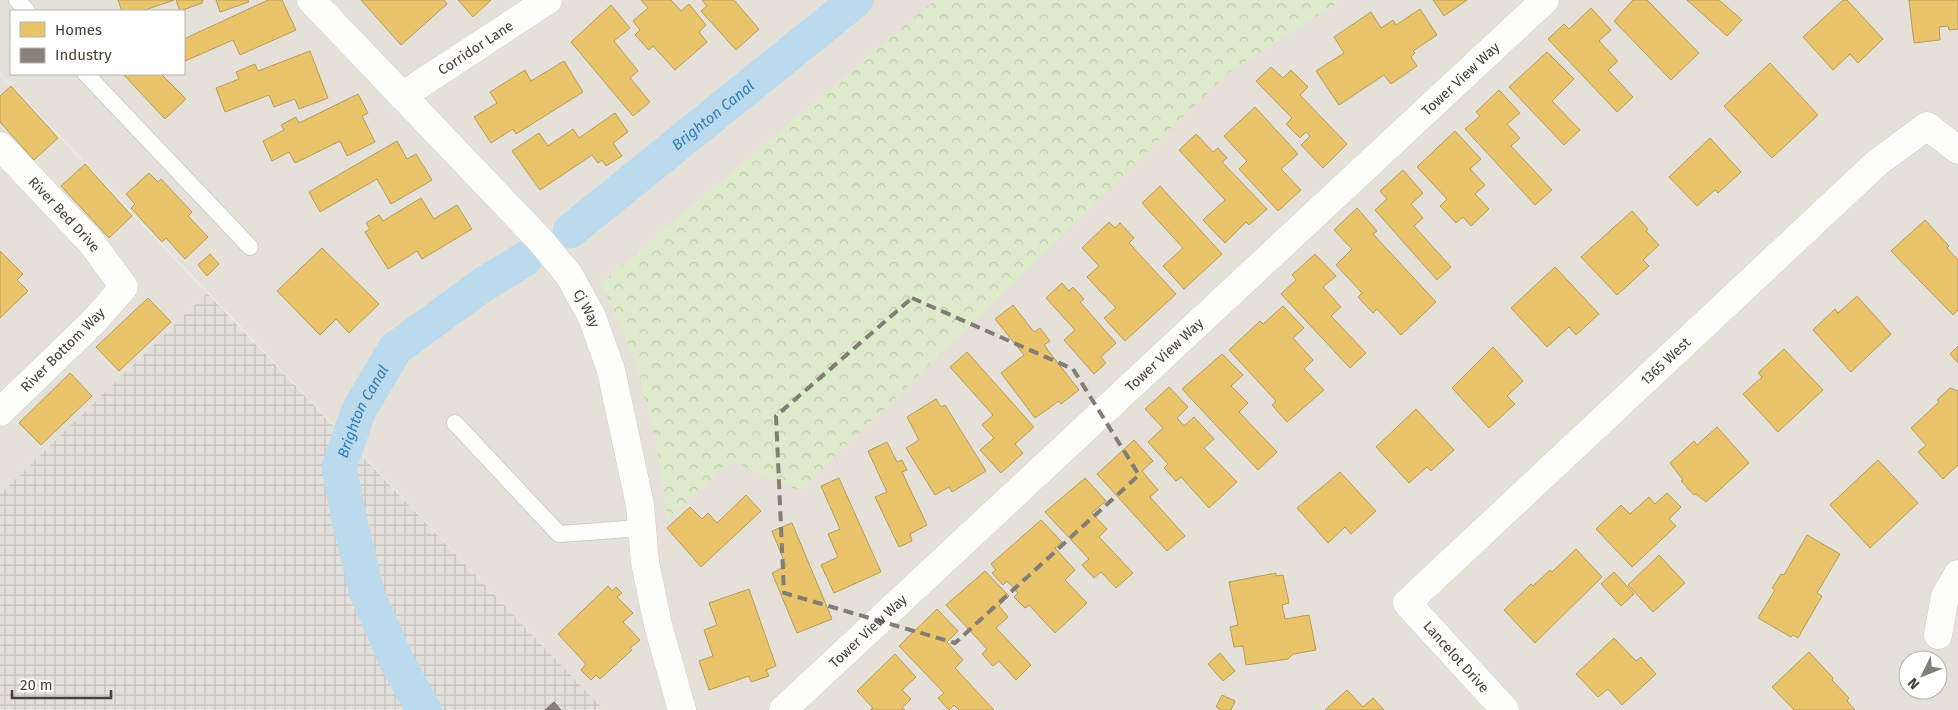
<svg xmlns="http://www.w3.org/2000/svg" width="1958" height="710" font-family="'Fira Sans',sans-serif">
	<style>
		.residential { fill: #e5e1d8; fill-rule: evenodd }
		.industrial { fill: url(#industrial-grid) }
		.park { fill: url(#park-crowns) }
		.homes { fill: #e9c46a; stroke: #b89c5a }
		.industry { fill: #8a817c; stroke: #766e67 }
		.lines { fill: none; stroke-linecap: round; stroke-linejoin: round }
		.canal { stroke: #bbdaee; stroke-width: 35 }
		.lane-casing { stroke: #cfcdc8; stroke-width: 18 }
		.street-casing { stroke: #cfcdc8; stroke-width: 29 }
		.lane { stroke: #fdfdfc; stroke-width: 16 }
		.street { stroke: #fdfdfc; stroke-width: 28 }
		.marked { fill: none; stroke: #827d75; stroke-width: 4; stroke-dasharray: 10 6; stroke-linejoin: round }
		.labels { text-anchor: middle; dominant-baseline: central; stroke-width: 5; stroke-linejoin: round; paint-order: stroke }
		.street-label { font-size: 14px; fill: #474036; stroke: #fff }
		.water-label { font-size: 15px; font-style: italic; fill: #307cb3; stroke: #fff }
	</style>
	<defs>
		<pattern id="industrial-grid" width="8" height="8" patternUnits="userSpaceOnUse" patternTransform="scale(1.25)"><rect width="8" height="8" fill="#e3dfda"/><path d="M0 4h8M4 0v8" fill="none" stroke="#c4c0bc"/></pattern>
		<pattern id="park-crowns" width="20" height="18" patternUnits="userSpaceOnUse" patternTransform="scale(1.25)"><rect width="20" height="18" fill="#deebcb"/><path d="M2 6a3 3 0 1 1 6 0M12 15a3 3 0 1 1 6 0" fill="none" stroke="#c0cbaf"/></pattern>
	</defs>
	<rect width="100%" height="100%" fill="#f1efeb"/>
	<path class="residential" d="M0 0H1958V710H604L0 73ZM11 11H184V74H11ZM1908 660H1938V690H1908Z
		M0 74 207 293 0 494Z"/>
	<path class="industrial" d="M207 293 604 710H0V494Z"/>
	<path class="park" d="M935 0H1342L1228 73 800 491 730 460 668 520 657 447 636 362 601 283Z"/>
	<path class="homes" d="M118 0H174L142 11H122Z
		M176 0H203L202 3 180 11Z
		M216 0H248L249 2 220 12Z
		M268 0H282L296 30 240 55 233 40 185 61 184 39Z
		M361 0H444L447 4 401 45Z
		M458 0H491L473 17Z
		M641 0H671L681 11 689 4 706 25 699 32 707 42 675 70 653 46 649 50 635 35 640 30 633 21 648 8Z
		M702 0H734L759 29 736 50 701 11 707 6Z
		M1433 0H1467L1444 16Z
		M1633 0H1647L1699 53 1671 80 1614 21Z
		M1687 0H1719L1742 20 1727 36Z
		M1843 0H1847L1883 39 1858 63 1850 54 1833 70 1803 37Z
		M1909 0H1958V29L1949 30 1948 26 1939 27 1940 40 1914 43Z
		M611 5 630 28 614 41 638 71 630 78 650 102 633 116 571 42Z
		M1591 8 1611 30 1599 41 1618 61 1608 70 1633 97 1617 112 1548 39 1564 24 1569 29Z
		M1420 9 1437 35 1413 51 1415 53 1411 57 1417 66 1391 84 1384 75 1339 105 1316 71 1344 53 1334 37 1371 12 1381 28 1393 20 1396 25Z
		M310 51 328 98 299 109 295 99 274 107 269 95 225 112 216 88 239 79 236 72 255 64 258 71Z
		M1547 52 1574 79 1552 101 1580 130 1564 145 1509 87Z
		M564 61 583 92 516 134 513 129 491 143 474 117 497 103 490 92 525 70 531 81Z
		M1770 63 1818 115 1772 158 1724 106Z
		M1271 67 1283 78 1291 70 1308 87 1300 95 1347 144 1323 168 1301 145 1310 136 1306 132 1300 138 1286 124 1292 118 1256 81Z
		M126 74H161L186 99 165 119 124 75Z
		M11 86 58 138 34 160 0 122V96Z
		M1499 90 1520 113 1507 124 1520 138 1511 146 1552 190 1535 205 1465 129 1480 116 1476 112Z
		M358 94 368 113 362 116 375 142 347 156 340 141 295 163 289 152 272 161 263 141 284 130 281 125 296 117 299 123Z
		M1255 107 1298 154 1281 169 1301 190 1278 211 1239 169 1247 161 1224 136Z
		M615 113 628 132 613 143 622 156 606 166 602 160 598 163 592 155 540 190 512 151 539 133 548 146 573 129 579 138Z
		M1455 131 1481 159 1470 169 1485 185 1475 194 1489 209 1471 226 1463 217 1456 223 1440 206 1447 199 1417 167Z
		M1196 134 1213 152 1218 148 1227 158 1222 162 1267 209 1249 225 1246 222 1225 243 1203 220 1225 200 1179 150Z
		M1710 138 1741 172 1718 193 1715 190 1697 206 1669 177Z
		M397 141 407 159 416 154 432 180 391 204 377 179 320 212 309 192Z
		M85 164 132 216 109 238 61 186Z
		M1403 170 1423 193 1411 204 1423 218 1414 226 1451 267 1437 280 1375 210 1387 199 1380 191Z
		M149 173 158 182 161 179 192 212 188 216 208 237 185 259 166 238 162 242 131 208 135 204 126 194Z
		M1160 186 1222 254 1184 289 1163 266 1183 248 1142 203Z
		M421 198 434 219 457 205 472 229 422 259 417 251 388 269 365 232 370 229 366 223 379 215 383 221Z
		M1357 208 1377 231 1373 234 1436 302 1401 335 1377 309 1373 313 1358 297 1362 293 1336 265 1352 249 1334 230Z
		M1632 211 1648 229 1646 231 1659 245 1643 260 1649 266 1617 295 1581 257Z
		M1925 220 1949 246 1947 248 1958 260V310L1953 315 1891 251Z
		M1109 222 1115 228 1120 223 1134 238 1129 243 1176 294 1125 341 1104 318 1116 308 1087 277 1099 266 1082 248Z
		M322 248 379 304 349 333 336 319 320 335 277 291Z
		M0 251 23 274 17 280 28 291 0 318Z
		M210 254 219 264 207 276 198 265Z
		M1315 254 1336 276 1323 287 1341 307 1331 316 1366 353 1350 368 1281 294 1296 280 1292 275Z
		M1555 267 1599 314 1576 335 1569 327 1547 347 1511 308Z
		M1062 283 1069 291 1073 287 1084 299 1080 302 1116 343 1101 357 1106 363 1094 374 1064 340 1075 330 1046 298Z
		M1857 296 1891 334 1851 372 1813 330 1835 309 1838 313Z
		M148 298 171 322 119 371 96 347Z
		M1013 305 1034 332 1040 328 1050 341 1044 345 1079 390 1061 404 1059 401 1035 418 1001 373 1024 355 995 319Z
		M1283 306 1304 328 1293 338 1313 360 1304 369 1324 390 1287 422 1272 405 1276 401 1229 350 1260 321 1263 324Z
		M1958 346V363L1950 354Z
		M1493 347 1523 381 1507 396 1515 404 1489 428 1452 388Z
		M1784 349 1823 390 1778 432 1743 394 1762 377 1758 373Z
		M967 352 1034 427 1015 444 1023 453 1001 473 980 450 994 438 982 425 993 415 950 367Z
		M1222 354 1243 375 1231 386 1248 403 1239 412 1277 452 1258 470 1182 389Z
		M70 373 92 396 41 445 19 423Z
		M1169 387 1188 407 1177 418 1184 426 1194 417 1214 439 1204 448 1237 482 1209 508 1181 477 1176 481 1164 468 1168 464 1148 442 1163 428 1145 409Z
		M1950 388 1958 391V465L1943 479 1918 452 1926 445 1911 428 1939 402 1937 400Z
		M936 399 941 407 945 405 986 471 952 492 949 487 935 495 906 448 919 440 907 417Z
		M1416 409 1454 450 1431 471 1427 467 1409 483 1376 447Z
		M1717 427 1749 463 1706 502 1696 494 1694 495 1681 481 1683 480 1670 463 1694 441 1697 445Z
		M1134 440 1153 461 1142 471 1158 490 1150 497 1185 536 1167 551 1097 474Z
		M887 442 897 462 902 460 907 470 902 472 927 525 910 534 912 541 899 547 875 497 887 492 868 451Z
		M1878 460 1918 503 1870 548 1830 505Z
		M1340 472 1376 511 1351 534 1345 527 1328 543 1297 508Z
		M839 478 881 572 834 593 821 565 838 557 828 534 840 529 821 486Z
		M1085 478 1106 501 1092 513 1107 529 1099 537 1133 573 1116 588 1101 572 1094 578 1082 565 1089 559 1045 512Z
		M1667 493 1681 507 1669 519 1676 526 1632 567 1596 529 1621 505 1630 514 1649 497 1655 504Z
		M746 495 761 511 701 567 667 528 690 507 702 519 708 513 717 523Z
		M1041 520 1062 542 1055 548 1075 570 1065 580 1087 603 1055 633 1029 605 1025 608 1014 597 1018 593 1007 581 1003 585 992 573 996 570 991 564Z
		M792 523 832 619 797 633 772 573 786 566 772 531Z
		M1807 535 1840 554 1817 593 1822 596 1798 638 1793 635 1791 637 1758 618 1775 590 1772 588 1781 574 1784 575Z
		M1576 549 1602 577 1535 643 1504 610 1531 584 1533 586 1550 570 1552 572Z
		M1659 555 1685 583 1653 612 1628 585Z
		M985 571 1009 596 999 606 1008 617 996 628 1031 665 1016 680 999 661 993 666 982 654 987 649 946 605Z
		M1614 572 1634 594 1621 606 1601 584Z
		M1276 573V576L1283 575 1289 603 1282 605 1285 619 1309 615 1316 650 1293 654 1288 659 1246 665 1243 646 1234 647 1230 627 1238 625 1229 582Z
		M608 586 612 591 616 587 622 593 617 597 633 613 623 622 640 640 630 648 632 650 600 679 596 675 591 680 581 670 586 664 558 634Z
		M749 589 776 666 766 670 769 676 751 682 749 676 709 690 699 661 713 656 704 630 717 625 709 603Z
		M937 609 958 631 947 642 963 660 955 668 994 710H959L954 705 949 710 938 698 944 693 899 646Z
		M1614 638 1636 661 1641 657 1656 674 1622 705 1608 689 1598 697 1576 674Z
		M1809 652 1833 678 1832 680 1849 698 1847 701 1855 710H1794L1772 687Z
		M1220 653 1235 671 1223 681 1208 664Z
		M895 654 916 677 902 690 911 699 902 708 905 710H870L873 708 857 691Z
		M1347 690 1363 707 1373 698 1384 710H1325Z
		M1222 695 1235 701 1231 710H1222L1216 707Z"/>
	<path class="industry" d="M554 702 561 710H545Z"/>
	<g class="lines">
		<g class="canal">
			<path id="s1" d="M570 231 856 0"/>
			<path id="s2" d="M424 710 398 664 367 593 348 514 339 467 359 410 395 349 481 286 525 259"/>
		</g>
		<defs>
			<path id="lane" d="M17 0 27 11
				M86 74 250 247
				M455 423 559 534 642 528"/>
			<g id="street">
				<path id="s3" d="M311 0 541 241 569 275 592 317 611 370 640 505 645 562 658 625 682 710"/>
				<path id="s4" d="M402 96 548 0"/>
				<path id="s5" d="M0 146 91 242 124 287 93 322 0 412"/>
				<path d="M1938 635 1945 596 1958 574"/>
				<path id="s6" d="M783 710 1545 0"/>
				<path id="s7" d="M1505 710 1407 603 1878 162 1927 126 1958 150"/>
			</g>
		</defs>
		<use href="#lane" class="lane-casing"/>
		<use href="#street" class="street-casing"/>
		<use href="#lane" class="lane"/>
		<use href="#street" class="street"/>
	</g>
	<path class="marked" d="M912 298 1073 369 1139 475 955 643 784 593 776 416Z"/>
	<g class="labels">
		<g class="street-label">
			<text stroke="none"><textPath href="#s4" startOffset="88">Corridor Lane</textPath></text>
			<text stroke="none"><textPath href="#s6" startOffset="926">Tower View Way</textPath></text>
			<text stroke="none"><textPath href="#s5" startOffset="94">River Bed Drive</textPath></text>
			<text stroke="none"><textPath href="#s3" startOffset="415">Cj Way</textPath></text>
			<text transform="translate(63 350) rotate(-45)">River Bottom Way</text>
			<text stroke="none"><textPath href="#s6" startOffset="521">Tower View Way</textPath></text>
			<text stroke="none"><textPath href="#s7" startOffset="499">1365 West</textPath></text>
			<text stroke="none"><textPath href="#s6" startOffset="116">Tower View Way</textPath></text>
			<text transform="translate(1456 657) rotate(48)">Lancelot Drive</text>
		</g>
		<g class="water-label">
			<text stroke="none"><textPath href="#s1" startOffset="184">Brighton Canal</textPath></text>
			<text stroke="none"><textPath href="#s2" startOffset="320">Brighton Canal</textPath></text>
		</g>
	</g>
	<rect x="10" y="10" width="175" height="65" fill="#ffffff" stroke="#b5b3af"/>
	<rect x="20" y="22" width="25" height="15" fill="#e9c46a" stroke="#b5b3af"/>
	<text x="55" y="35" font-size="15" fill="#474036">Homes</text>
	<rect x="20" y="48" width="25" height="15" fill="#8a817c" stroke="#b5b3af"/>
	<text x="55" y="60" font-size="15" fill="#474036">Industry</text>
	<g transform="translate(1923 675) rotate(227)"><circle r="24" fill="#ffffff" stroke="#b5b3af"/>
	<path d="M0-4L9 19L0 12L-9 19Z" fill="#827d75"/>
	<text y="-8" font-size="14" font-weight="bold" text-anchor="middle" fill="#474036">N</text>
	</g>
	<path d="M12 690v8h99v-8" fill="none" stroke="#474036" stroke-width="2.5"/>
	<text x="20" y="690" font-size="15" fill="#474036" stroke="#ffffff" stroke-width="4" paint-order="stroke">20 m</text>
</svg>
